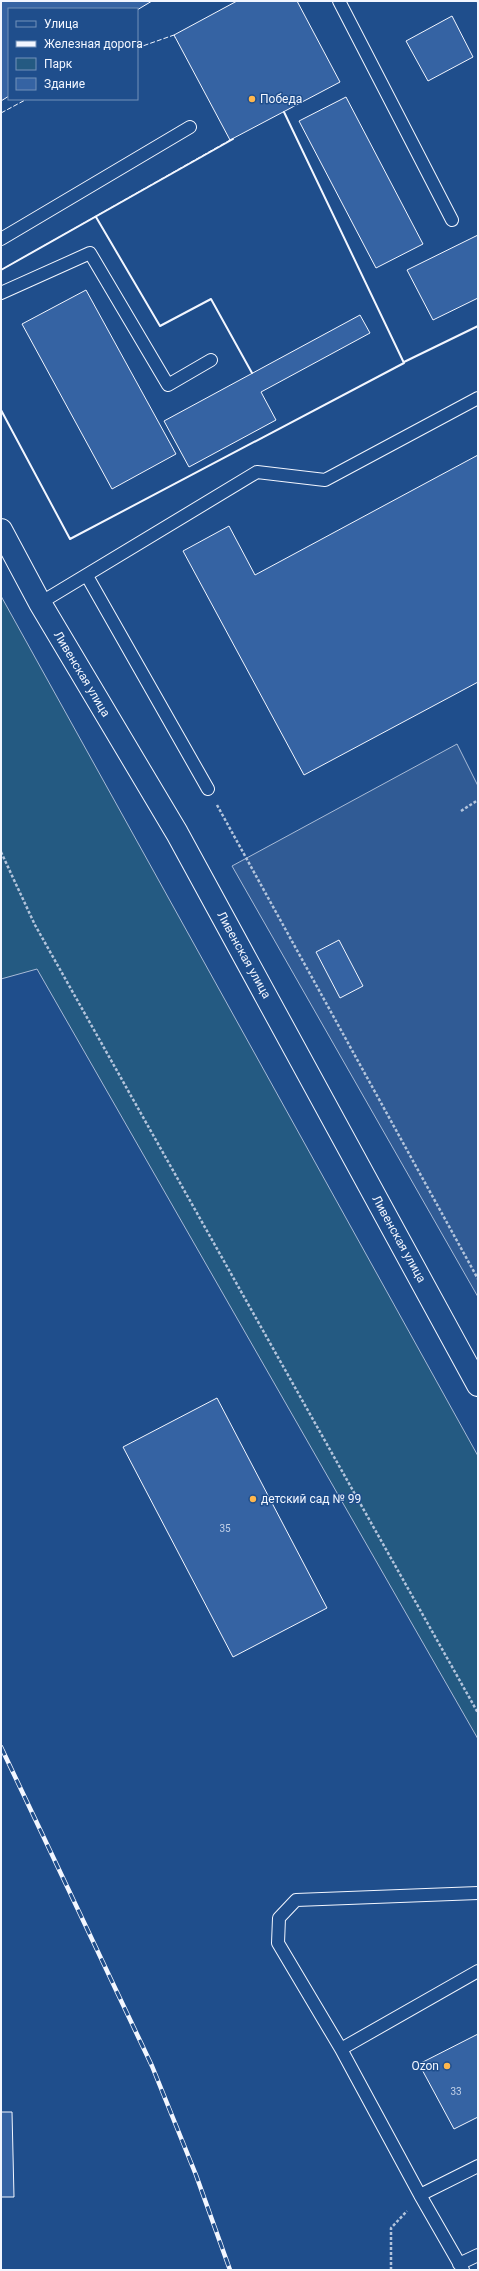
<svg xmlns="http://www.w3.org/2000/svg" width="479" height="2271" font-family="Roboto,sans-serif">
	<style>
		.green { fill: #245a82; stroke: #a8bbd7 }
		.parking { fill: #305b95; stroke: #a8bbd7 }
		.building { fill: #3563a3; stroke: #f2f6ff }
		.lines { fill: none; stroke-linecap: round; stroke-linejoin: round }
		.lane-casing { stroke: #f2f6ff; stroke-width: 14 }
		.primary-casing { stroke: #f2f6ff; stroke-width: 24 }
		.path { stroke: #b3c4dc; stroke-width: 2.5; stroke-dasharray: 3 2; stroke-linecap: butt }
		.lane { stroke: #1f4e8c; stroke-width: 12 }
		.primary { stroke: #1f4e8c; stroke-width: 22 }
		.rail-casing { stroke: #f2f6ff; stroke-width: 4.5 }
		.rail { stroke: #1f4e8c; stroke-width: 3; stroke-dasharray: 9; stroke-linecap: butt }
		.fence { stroke: #f2f6ff; stroke-width: 1; stroke-dasharray: 5 2; stroke-linecap: butt }
		.wall { stroke: #f2f6ff; stroke-width: 2 }
		.poi-dot { fill: #ffb74d; stroke: #1f4e8c; stroke-width: 1.5 }
		.labels { text-anchor: middle; dominant-baseline: central; stroke-width: 3; stroke-linejoin: round; paint-order: stroke }
		.number-label { font-size: 10px; fill: #c3d1e8 }
		.poi-label { font-size: 12px; fill: #f2f6ff; stroke: #1f4e8c; text-anchor: start }
		.street-label { font-size: 12px; fill: #f2f6ff; stroke: #1f4e8c }
	</style>
	<rect width="100%" height="100%" fill="#1f4e8c"/>
	<path class="green" d="M1 596 478 1456V1739L37 969 1 979Z"/>
	<path class="parking" d="M457 744 478 786V1297L232 866Z"/>
	<path class="building" d="M1 1H152L137 10 9 9V96L1 101Z
		M237 1H297L340 82 230 140 174 35Z
		M452 16 473 57 428 81 406 41Z
		M346 97 423 244 376 268 299 121Z
		M478 235V298L433 320 407 270Z
		M86 290 176 454 112 489 22 324Z
		M360 315 370 333 261 392 276 420 189 467 164 421Z
		M478 455V682L304 775 183 551 229 526 255 575Z
		M339 940 363 986 340 998 316 952Z
		M217 1398 327 1608 233 1657 123 1447Z
		M478 2034V2117L454 2129 419 2064Z
		M1 2112H12L14 2197H1Z"/>
	<g class="lines">
		<defs>
			<path id="lane" d="M339 1 452 220
				M1 239 190 127
				M1 293 90 253 168 385 211 360
				M87 576 208 789
				M40 603 257 472 325 480 478 398
				M478 1893 296 1900 279 1918 278 1943 341 2049 420 2195 478 2166
				M341 2049 478 1971
				M420 2195 463 2270
				M459 2264 478 2255"/>
			<path id="primary" d="M1 530 40 603 177 833 478 1385"/>
		</defs>
		<use href="#lane" class="lane-casing"/>
		<use href="#primary" class="primary-casing"/>
		<path class="path" d="M217 805 478 1279
			M461 811 478 800
			M1 852 35 925 478 1713
			M391 2270V2228L407 2211"/>
		<use href="#lane" class="lane"/>
		<use href="#primary" class="primary"/>
		<defs>
			<path id="rail" d="M1 1747 152 2066 196 2175 230 2270"/>
		</defs>
		<use href="#rail" class="rail-casing"/>
		<use href="#rail" class="rail"/>
		<path class="fence" d="M137 48 174 35 175 38
			M1 113 27 99
			M1 270 230 140 229 138"/>
		<path class="wall" d="M477 1 478 2
			M96 217 160 326 211 299 252 373
			M1 270 233 139
			M404 362 478 326
			M1 410 70 539 404 363 284 112"/>
	</g>
	<g class="poi-dot">
		<circle cx="252" cy="99" r="4"/>
		<circle cx="253" cy="1499" r="4"/>
		<circle cx="447" cy="2066" r="4"/>
	</g>
	<g class="labels">
		<g class="number-label">
			<text x="225" y="1528">35</text>
			<text x="456" y="2091">33</text>
		</g>
		<g class="poi-label">
			<text x="260" y="99">Победа</text>
			<text x="261" y="1499">детский сад № 99</text>
			<text x="439" y="2066" text-anchor="end">Ozon</text>
		</g>
		<g class="street-label">
			<text transform="translate(82 674) rotate(59)">Ливенская улица</text>
			<text transform="translate(244 955) rotate(61)">Ливенская улица</text>
			<text transform="translate(399 1239) rotate(61)">Ливенская улица</text>
		</g>
	</g>
	<rect width="479" height="2271" fill="none" stroke="#f2f6ff" stroke-width="4"/>
	<rect x="8" y="8" width="130" height="92" fill="#1f4e8c" stroke="#7391ba"/>
	<rect x="16" y="21" width="20" height="6" fill="#1f4e8c" stroke="#7391ba"/>
	<text x="44" y="28" font-size="12" fill="#f2f6ff">Улица</text>
	<rect x="16" y="41" width="20" height="6" fill="#f2f6ff" stroke="#7391ba"/>
	<text x="44" y="48" font-size="12" fill="#f2f6ff">Железная дорога</text>
	<rect x="16" y="58" width="20" height="12" fill="#245a82" stroke="#7391ba"/>
	<text x="44" y="68" font-size="12" fill="#f2f6ff">Парк</text>
	<rect x="16" y="78" width="20" height="12" fill="#3563a3" stroke="#7391ba"/>
	<text x="44" y="88" font-size="12" fill="#f2f6ff">Здание</text>
</svg>
